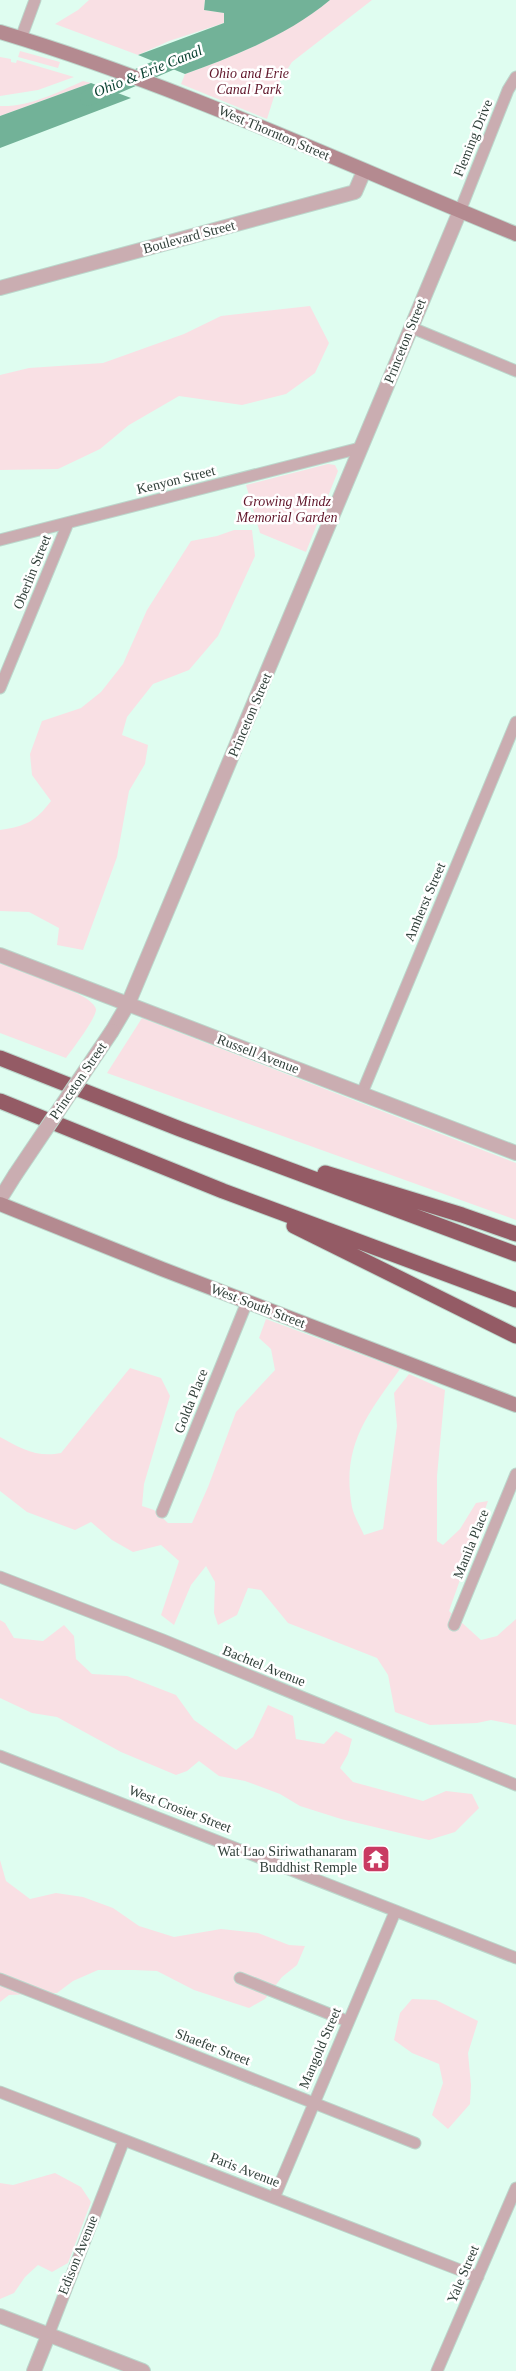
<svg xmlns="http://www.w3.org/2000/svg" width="516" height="2371" font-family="'Times New Roman',serif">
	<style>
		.green { fill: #f9e0e4 }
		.water { fill: #72b298 }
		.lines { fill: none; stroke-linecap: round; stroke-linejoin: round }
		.canal { stroke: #72b298; stroke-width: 16 }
		.minor-casing { stroke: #bcd7cc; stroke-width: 13 }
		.tertiary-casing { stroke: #bcd7cc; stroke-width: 16 }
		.secondary-casing { stroke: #bcd7cc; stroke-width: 16 }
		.motorway-casing { stroke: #bcd7cc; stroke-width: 17 }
		.minor { stroke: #caadb1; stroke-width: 11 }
		.tertiary { stroke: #caadb1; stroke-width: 14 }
		.secondary { stroke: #b48a90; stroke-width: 14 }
		.motorway { stroke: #945b65; stroke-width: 15 }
		.tertiary-bridge-casing { stroke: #bcd7cc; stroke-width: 16; stroke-linecap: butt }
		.tertiary-bridge { stroke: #caadb1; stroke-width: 14 }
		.labels { text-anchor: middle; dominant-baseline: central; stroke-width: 5; stroke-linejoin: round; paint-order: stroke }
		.park-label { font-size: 14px; font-style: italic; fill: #61172b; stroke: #fff }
		.street-label { font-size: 14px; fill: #31403a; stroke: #fff }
		.poi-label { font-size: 14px; fill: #31403a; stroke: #fff; text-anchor: end }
		.water-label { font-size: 15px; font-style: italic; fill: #053e2d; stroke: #fff }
	</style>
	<rect width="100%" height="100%" fill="#dffdf0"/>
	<path class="green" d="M89 0H205L204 10 225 13 224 23 169 41 138 55 55 24 78 10Z
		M330 0H372L292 62 278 84 267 119 181 84 185 74C236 56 288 34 330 0Z
		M20 51 60 62 58 68 18 57Z
		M0 57 11 59V62L16 63 17 60 74 77 38 90 0 96Z
		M83 81 91 83 0 116V106C30 107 56 93 83 81Z
		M310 306 329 343 315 373 286 394 242 405 179 396 129 425 100 449 58 469 0 470V375L29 368 103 363 184 334 221 316Z
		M328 464 335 465 338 471 306 552 260 533 246 485Z
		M234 530H252L255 556 218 636 189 670 153 684 127 717 122 735 148 745 145 764 129 791 117 857 83 950 57 945 59 928 29 912 0 911V830C26 826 35 822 51 801L32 775 30 754 42 721 81 708 101 692 123 664 147 610 191 541 217 536Z
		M0 963C17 969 93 993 96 1009 97 1017 72 1050 66 1058L0 1033Z
		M142 1018 516 1163V1220L107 1073Z
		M266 1319 400 1369C367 1415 341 1446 352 1507 354 1516 360 1526 364 1535L383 1529 397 1426 394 1393 409 1374 445 1390 437 1476V1541L443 1545 460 1529 476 1503 488 1501 449 1611 481 1640 497 1636 516 1619V1725L491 1720 477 1723 430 1725 395 1712 388 1675 377 1658 288 1623 261 1590 248 1588 237 1615 218 1625 214 1613 215 1582 206 1566 191 1585 174 1625 161 1615 179 1561 161 1545 133 1552 112 1540 91 1522 75 1530 27 1512 0 1491V1437C20 1448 37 1458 61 1453L130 1368 161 1378 170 1396 144 1484 142 1506 154 1510 168 1523H192L208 1487 236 1412 275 1370 271 1349 259 1338Z
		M0 1620 5 1623 14 1638 43 1641 64 1625 74 1636 76 1659 92 1674 127 1676 176 1695 194 1720 236 1750 253 1737 268 1705 293 1716 296 1739 324 1744 336 1731 352 1739 348 1754 340 1768 353 1782 423 1801 446 1791 472 1794 479 1808 455 1832 429 1840 341 1819 300 1806 280 1794 245 1781 219 1776 199 1761 187 1771 176 1775 121 1752 57 1717 32 1713 0 1698Z
		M0 1860 6 1881 30 1899 56 1893 83 1897 113 1908 139 1926 174 1937 221 1929 258 1933 289 1945 305 1946 297 1965 282 1977 265 1999 249 2008 194 1990 157 1971 134 1970H98L73 1981 57 1993 9 1995 0 2002Z
		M412 1999 436 2000 478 2021 468 2053 471 2085 470 2104 448 2129 432 2115 443 2083 439 2064 412 2053 394 2040 400 2013Z
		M55 2173 81 2187 91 2202 68 2263 52 2272 38 2265 25 2277 14 2293 0 2299V2183L13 2185Z"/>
	<path class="water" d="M205 0H330C288 35 235 56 185 74L138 55 224 23V13L204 10Z
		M91 83 131 98 0 148V116Z"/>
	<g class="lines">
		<path class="canal" d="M88 98 183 57"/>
		<defs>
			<path id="minor" d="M21 38 35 0
				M460 211 508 90 516 77
				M410 327 516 371
				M0 540 360 448
				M0 688 68 523
				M362 1093 516 722
				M162 1512 247 1302
				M0 1577 163 1640 516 1785
				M454 1625 516 1474
				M0 1756 516 1958
				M240 1978 347 2021
				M0 1979 415 2143
				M0 2092 478 2277
				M274 2198 395 1912
				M48 2336 124 2140
				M437 2371 516 2188"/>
			<path id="tertiary" d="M0 288 355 192 364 171
				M0 955 516 1153
				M112 1031 128 1004 460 211
				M0 1199 15 1175
				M0 2316 143 2371
				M34 2371 48 2336"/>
			<path id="secondary" d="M0 32C177 85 345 164 516 234
				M0 1204 162 1269 516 1405"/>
			<path id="motorway" d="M0 1058 180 1129 516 1254
				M0 1101 223 1191 516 1300
				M325 1173 462 1215 516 1234
				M294 1226 516 1336"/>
		</defs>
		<use href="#minor" class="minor-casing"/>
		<use href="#tertiary" class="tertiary-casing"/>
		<use href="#secondary" class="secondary-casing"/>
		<use href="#motorway" class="motorway-casing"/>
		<use href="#minor" class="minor"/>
		<use href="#tertiary" class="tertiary"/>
		<use href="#secondary" class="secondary"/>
		<use href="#motorway" class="motorway"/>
		<defs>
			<path id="tertiary-bridge" d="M15 1175 112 1031"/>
		</defs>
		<use href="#tertiary-bridge" class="tertiary-bridge-casing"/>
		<use href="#tertiary-bridge" class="tertiary-bridge"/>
	</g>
	<defs>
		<symbol id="temple-square" viewBox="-11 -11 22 22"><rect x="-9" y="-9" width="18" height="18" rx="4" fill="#c93a62" stroke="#fff"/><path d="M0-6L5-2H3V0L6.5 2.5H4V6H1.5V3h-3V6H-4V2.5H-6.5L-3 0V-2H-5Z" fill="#fff"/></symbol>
	</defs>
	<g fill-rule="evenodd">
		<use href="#temple-square" x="360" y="1843" width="32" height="32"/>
	</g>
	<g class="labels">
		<g class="park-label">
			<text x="249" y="73">Ohio and Erie<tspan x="249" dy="16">Canal Park</tspan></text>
			<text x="287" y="501">Growing Mindz<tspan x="287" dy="16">Memorial Garden</tspan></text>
		</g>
		<g class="street-label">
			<text transform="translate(274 133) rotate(23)">West Thornton Street</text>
			<text transform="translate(473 138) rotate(-68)">Fleming Drive</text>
			<text transform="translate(189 237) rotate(-15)">Boulevard Street</text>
			<text transform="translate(405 341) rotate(-68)">Princeton Street</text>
			<text transform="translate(176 480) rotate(-14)">Kenyon Street</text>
			<text transform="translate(32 572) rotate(-68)">Oberlin Street</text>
			<text transform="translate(250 715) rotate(-67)">Princeton Street</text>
			<text transform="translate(425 902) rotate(-67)">Amherst Street</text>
			<text transform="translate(258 1054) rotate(21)">Russell Avenue</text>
			<text transform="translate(78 1081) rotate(-56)">Princeton Street</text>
			<text transform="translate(258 1306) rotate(21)">West South Street</text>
			<text transform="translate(191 1401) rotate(-68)">Golda Place</text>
			<text transform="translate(471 1544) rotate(-68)">Manila Place</text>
			<text transform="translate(264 1666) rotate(22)">Bachtel Avenue</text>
			<text transform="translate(180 1809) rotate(21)">West Crosier Street</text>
			<text transform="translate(213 2047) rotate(21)">Shaefer Street</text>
			<text transform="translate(320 2048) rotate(-67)">Mangold Street</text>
			<text transform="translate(245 2170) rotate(21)">Paris Avenue</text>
			<text transform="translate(78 2255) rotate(-68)">Edison Avenue</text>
			<text transform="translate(463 2274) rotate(-67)">Yale Street</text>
		</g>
		<g class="poi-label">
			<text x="357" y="1851">Wat Lao Siriwathanaram<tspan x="357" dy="16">Buddhist Remple</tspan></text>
		</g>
		<g class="water-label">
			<text transform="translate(148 71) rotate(-22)">Ohio &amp; Erie Canal</text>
		</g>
	</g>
</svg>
